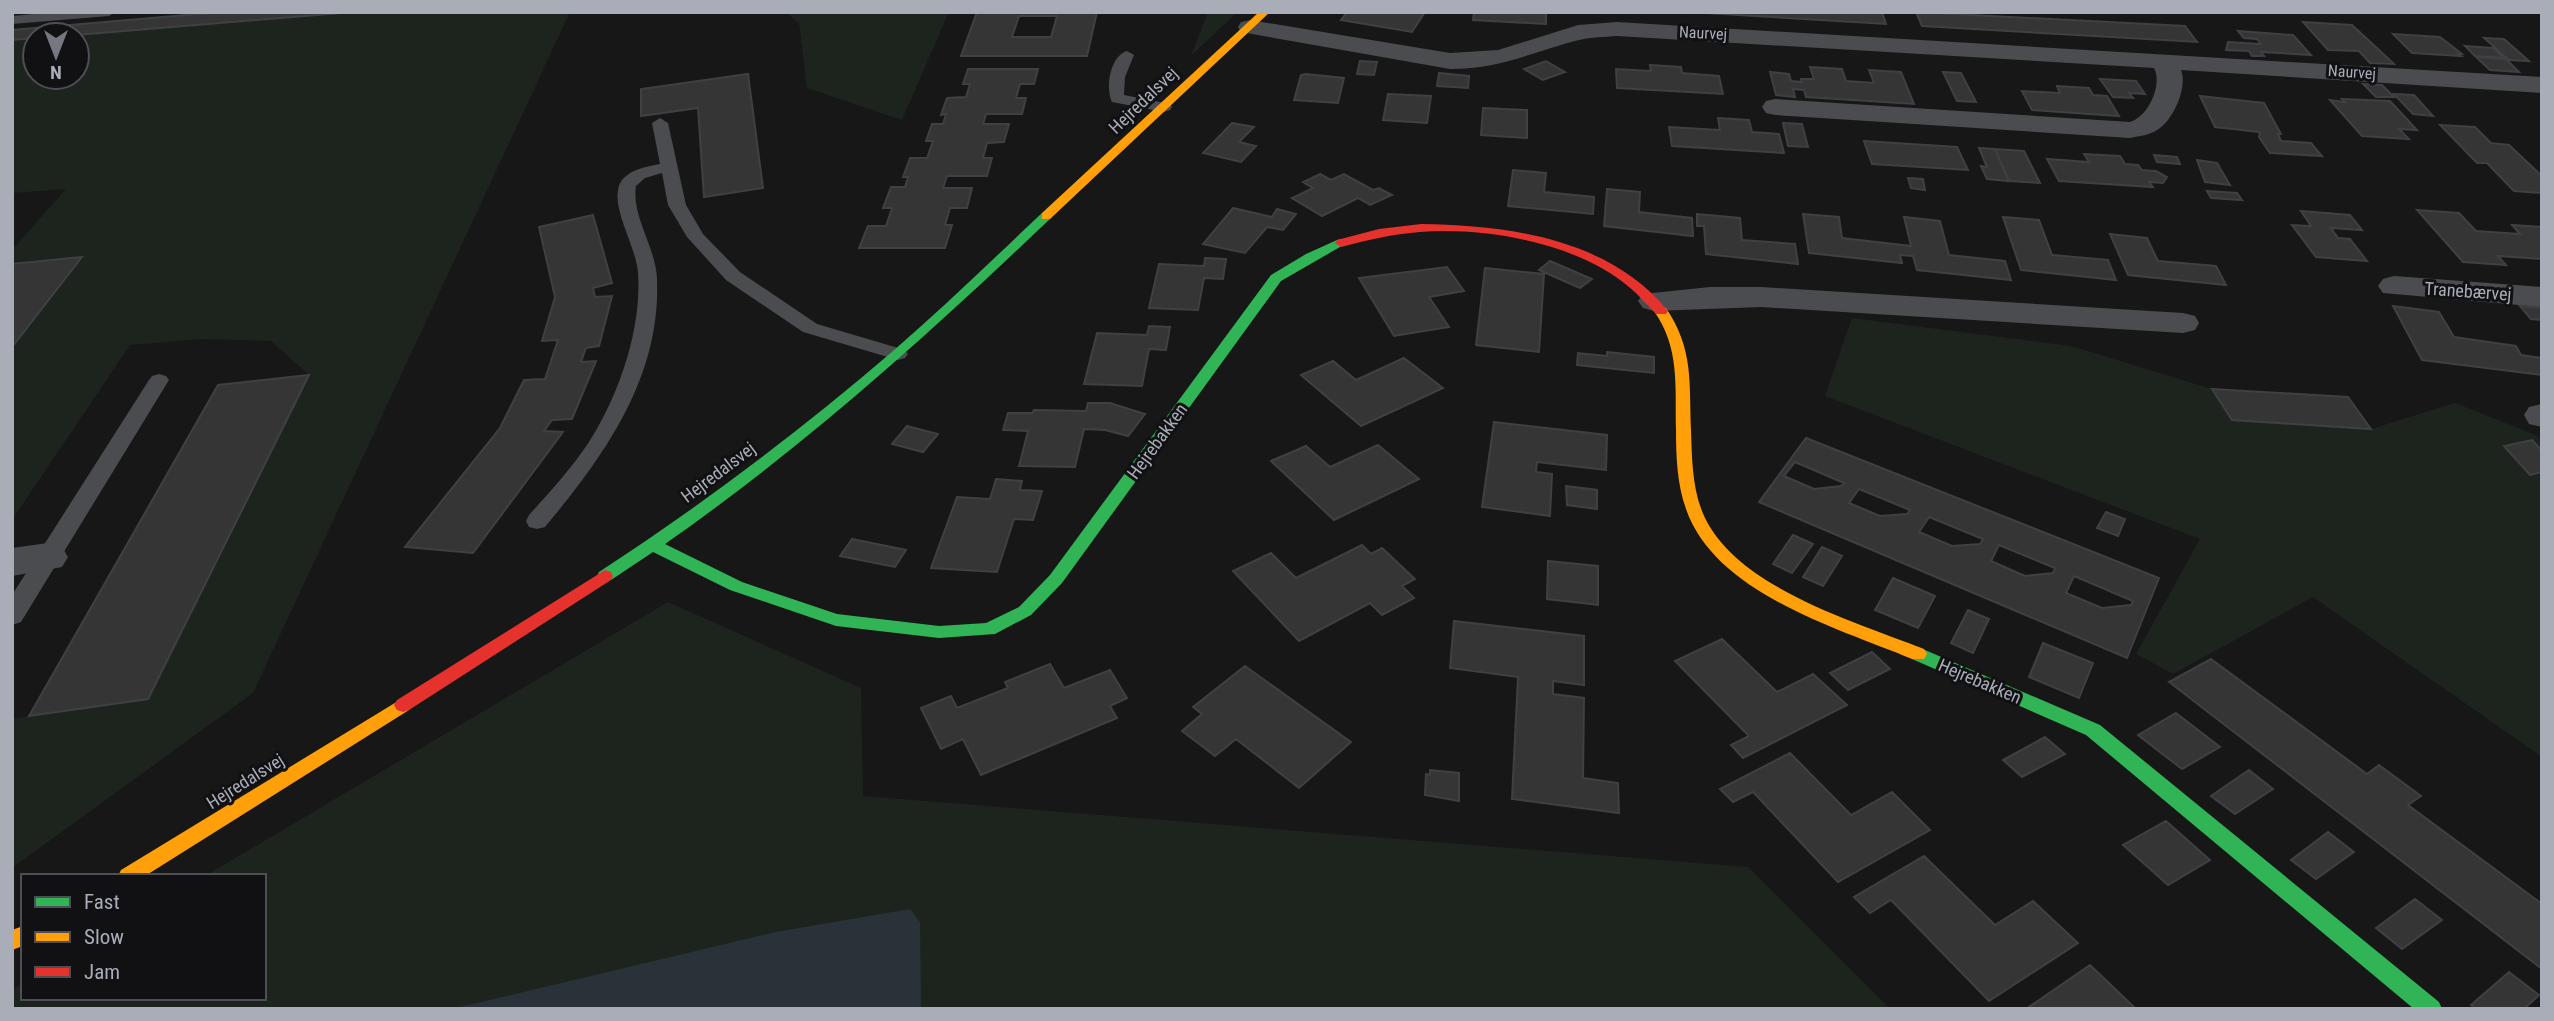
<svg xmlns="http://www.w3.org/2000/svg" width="2554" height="1021" font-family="'Roboto Condensed',sans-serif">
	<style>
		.green { fill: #1d241e }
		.water { fill: #2a3239 }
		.building { fill: #353536; stroke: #3f4043; stroke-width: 2; fill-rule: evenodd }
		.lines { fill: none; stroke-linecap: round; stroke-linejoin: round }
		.lane { fill: #4b4c50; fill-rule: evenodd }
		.street { fill: #4b4c50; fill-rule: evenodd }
		.fast { fill: #30b455; fill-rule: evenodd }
		.slow { fill: #ff9f0a; fill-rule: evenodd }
		.jam { fill: #e5322d; fill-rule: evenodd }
		.labels { text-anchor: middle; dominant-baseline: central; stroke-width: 6; stroke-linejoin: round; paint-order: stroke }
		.far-street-label { font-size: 16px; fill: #a8adb8; stroke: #111113 }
		.street-label { font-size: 18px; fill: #a8adb8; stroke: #111113 }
	</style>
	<rect width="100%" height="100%" fill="#171717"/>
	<path class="green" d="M353 12H570L253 693 12 868V719L148 699 309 375 271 341 201 339 130 345 12 520V347L81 258 12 264V250L66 189 12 193V40L35 38V77H77L76 35Z
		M785 12H949L902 120 807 88 799 23Z
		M1208 12H1237L1191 56Z
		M1852 318 2071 346 2212 389 2232 420 2371 429 2455 403 2536 435 2542 441V757L2313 597 2173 674 2136 654 2200 539 1825 396Z
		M668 602 861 688 863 796 1748 867 1890 1009H12V990L23 984V998H264V876H205Z"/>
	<path class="water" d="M910 909 920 922 921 1009H452L776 932Z"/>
	<path class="building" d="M221 12H353L76 35H35V38L12 40V30Z
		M977 12H1097L1087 56H961ZM1019 16H1057L1051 37H1012Z
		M1347 12H1425L1412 32 1341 20Z
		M1474 12H1546V24L1473 20Z
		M1689 12H1882L1886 24Z
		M1916 12 2185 26 2197 42 1922 26Z
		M2303 22 2352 25 2394 64 2370 63 2359 51 2328 50Z
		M2238 31 2293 35 2311 55 2261 52 2264 56H2252L2249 51 2226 50 2228 42 2261 44 2257 39 2244 38Z
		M2393 34 2440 37 2462 54H2458L2461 56 2412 53Z
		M2484 38 2504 39 2529 61 2509 60Z
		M2465 46 2493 48 2504 58 2475 56Z
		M2476 57 2506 59 2519 72 2490 70Z
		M1360 61 1377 62 1374 75 1357 74Z
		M1546 61 1565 72 1543 80 1524 69Z
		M1650 65 1681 67 1682 73 1719 76 1723 94 1617 88 1616 69 1651 71Z
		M1810 67 1842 69 1846 81 1874 83 1869 70 1901 72 1914 104 1806 97 1804 90 1793 89 1795 97 1776 95 1770 72 1789 74 1791 81 1802 82 1801 79H1814Z
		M968 69H1038L1034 84H1020L1016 98H1026L1022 114H986L983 124H1009L1004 142 987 143 983 158H992L987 176H947L943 188H972L967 208H950L945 225H952L945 248H859L868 226H886L892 208H883L891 187H905L908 177H903L910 158H927L933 141H926L932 124H943L946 114 941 115 947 98 966 97 970 84H963Z
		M1943 72 1961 73 1976 102 1957 101Z
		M1439 73 1469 76 1468 88 1437 86Z
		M748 74 763 188 704 197 698 108 641 116V89Z
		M1306 74 1344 78 1338 103 1294 100 1301 75Z
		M2100 79 2136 81 2145 94 2129 93 2133 98 2113 97Z
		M2363 84 2382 85 2394 97H2376Z
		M2057 86 2089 88 2093 95 2107 96 2119 116 2032 110 2022 91 2060 93Z
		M1388 94 1431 96 1427 123 1383 120Z
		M2394 94 2414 95 2433 116 2413 114Z
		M2200 96 2264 103 2281 134H2278L2281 141 2311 143 2322 156 2270 153 2259 137 2260 132 2215 127Z
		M2342 99 2390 101 2417 130 2399 129 2409 139 2362 136 2330 100 2345 102Z
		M1483 108 1527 110V138L1481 135Z
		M1718 118 1749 120 1752 132 1779 134 1784 153 1672 146 1669 127 1720 130Z
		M1232 123 1254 127 1239 142 1256 146 1241 162 1203 153Z
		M1783 123 1802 124 1808 147 1788 146Z
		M2440 125 2475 127 2491 143 2509 145 2542 176V193L2514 191 2487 163H2477Z
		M1864 141 1957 147 1968 170 1872 164Z
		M1979 148 1995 149 2009 181 1987 179 1981 166 1987 167Z
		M1995 149 2024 151 2040 183 2009 181Z
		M2084 154 2120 156 2125 164 2138 165 2142 170 2156 171 2167 177 2163 183 2149 182 2153 187 2059 181 2047 159 2089 162Z
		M2154 155 2177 157 2180 164 2157 162Z
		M2197 160 2217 163 2230 185 2205 182Z
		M1513 170 1546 173 1544 192 1594 197 1593 214 1508 206Z
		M1320 174 1331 180 1344 174 1373 190 1379 188 1392 195 1370 205 1358 198 1322 216 1292 198 1313 188 1303 182Z
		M1908 178 1923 179 1925 190 1911 188Z
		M1607 189 1640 192 1639 212 1692 218 1693 236 1604 226Z
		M2207 191 2237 193 2242 200 2211 198Z
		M1233 208 1272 217 1277 209 1296 214 1283 230 1267 227 1245 253 1203 244Z
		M2417 210 2459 213 2476 231 2520 234 2512 225 2542 227V259L2498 256 2506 265 2463 262Z
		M2301 211 2350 215 2362 230 2331 228 2338 238 2350 239 2367 261 2316 257 2292 225 2311 226Z
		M1697 214 1740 218 1742 240 1795 244 1798 264 1706 254 1704 226H1697Z
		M1803 214 1839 217 1842 238 1911 246 1904 217 1940 221 1949 255 2005 261 2011 280 1917 270 1913 256 1900 255 1902 263 1809 253Z
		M593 215 612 283 593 288 595 297 612 296 599 346 586 348 581 362 596 361 572 419 552 420 544 431 563 432 473 553 405 547 500 428 524 380 545 379 558 340 542 341 555 297 539 227Z
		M2003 217 2039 220 2052 255 2108 260 2116 280 2021 270Z
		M2110 234 2147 238 2158 261 2216 266 2226 285 2128 275Z
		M82 257 12 347V264Z
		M1205 258 1226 259 1223 279 1204 278 1198 310 1149 308 1159 264 1204 266Z
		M1550 261 1592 279 1580 288 1539 270Z
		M1447 267 1464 291 1429 297 1449 327 1394 336 1359 278Z
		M1485 268 1544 274 1539 352 1476 345Z
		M2393 306 2439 312 2454 337 2516 346 2521 355 2542 358V375L2422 360Z
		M2520 306 2542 308V320L2531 319Z
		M1149 326 1170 327 1166 350 1149 349 1142 386 1084 384 1097 333 1147 335Z
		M1607 352 1654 357V373L1577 365 1578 353 1607 356Z
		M1404 358 1443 388 1361 426 1301 375 1333 361 1356 380Z
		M309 375 148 699 29 716 218 385Z
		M2212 389 2348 397 2371 429 2232 420Z
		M1088 403H1110L1145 414 1128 436 1105 430 1084 429 1075 467 1019 466 1028 431 1003 430 1008 413H1032L1034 410 1086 411Z
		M1494 422 1607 435 1606 470 1537 462 1536 472 1552 474 1550 516 1482 507Z
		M907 426 938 434 923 452 892 444Z
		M1806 438 2159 578 2127 658 1759 502ZM1795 462 1844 483 1841 486 1814 489 1784 476ZM1859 489 1910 510 1907 514 1880 516 1849 503ZM1929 517 1983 539 1980 544 1952 546 1919 532ZM1999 545 2055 568 2053 573 2025 576 1991 561ZM2074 576 2133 601 2131 605 2102 608 2066 593Z
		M2532 440 2542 451V472L2530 475 2504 446Z
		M1378 445 1419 479 1334 520 1271 461 1306 446 1330 467Z
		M996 479 1022 481 1020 490 1042 491 1033 520 1014 519 997 572 931 568 957 497 990 499Z
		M1566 486 1597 490V509L1567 505Z
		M2106 512 2125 519 2118 536 2097 528Z
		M1793 535 1813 544 1792 573 1773 564Z
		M852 539 906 550 895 567 840 556Z
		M1362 545 1371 554 1382 548 1415 579 1402 586 1414 598 1382 615 1370 603 1299 641 1233 571 1271 553 1296 578Z
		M1822 547 1842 556 1823 586 1803 577Z
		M1548 561 1598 566V605L1547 599Z
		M1893 578 1935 596 1918 628 1875 610Z
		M1968 610 1989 619 1973 653 1951 643Z
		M1454 621 1584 636V685L1553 681V694L1584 698 1583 778 1618 783 1619 813 1512 799 1518 677 1450 668Z
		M1722 639 1777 692 1813 674 1847 705 1743 758 1731 745 1749 736 1675 661Z
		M2043 643 2093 663 2079 698 2029 677Z
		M1872 652 1890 669 1848 690 1830 673Z
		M2211 659 2367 774 2379 765 2421 796 2408 805 2542 904V969L2169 682Z
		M1050 664 1064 688 1110 670 1127 698 1110 706 1117 718 981 775 963 739 941 749 921 708 951 696 957 708 1008 688 1005 682Z
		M1245 666 1351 742 1299 788 1236 739 1215 756 1182 731 1202 714 1193 707Z
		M2176 713 2220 747 2182 769 2138 735Z
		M2045 737 2065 754 2022 777 2003 760Z
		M1790 753 1851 815 1892 792 1930 830 1838 882 1753 792 1733 802 1720 789Z
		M1430 770 1459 773V801L1425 795 1426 774 1430 775Z
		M2249 770 2273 789 2235 814 2211 796Z
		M2166 821 2210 860 2168 885 2123 845Z
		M2328 832 2354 852 2316 879 2291 860Z
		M1924 856 1995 925 2033 901 2078 943 1989 1001 1891 900 1870 913 1854 897Z
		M2415 899 2442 920 2402 949 2376 928Z
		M2090 965 2136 1009H2026Z
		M2509 972 2539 995 2524 1009H2476L2471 1005Z"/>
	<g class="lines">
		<path class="lane" d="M54 12H116L109 16 12 24V16Z
			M1127 51 1134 55 1125 77 1124 95 1170 104 1172 107 1170 110 1164 112 1112 102C1105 88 1110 56 1127 51Z
			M660 118 668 123 686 205 703 234 740 272 817 324 905 350 908 354 905 358 898 360 803 332 726 280 687 237 668 205 662 173 645 178 636 186C631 216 656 247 657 279 661 377 605 455 545 527L537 529 529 527 526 521 529 515C549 493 570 470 587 445 618 398 642 330 638 273 636 246 614 214 618 190 621 171 644 167 660 164L652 123Z
			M159 374 166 376 169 380 21 622 12 625V595L149 380 152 376Z"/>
		<path class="street" d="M1250 20 1450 53 1498 50 1578 25 1617 22 2542 77V93L2181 70C2188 87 2173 121 2157 130 2150 135 2139 136 2130 138L1775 115 1766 113 1762 107 1766 101 1775 99 2130 122C2148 117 2163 85 2154 68L1617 36C1605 37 1591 37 1579 40 1531 52 1502 69 1450 69L1241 32 1238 27 1241 22Z
			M2394 276 2542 287V307L2383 293 2378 286 2383 279Z
			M1710 287H1761L2183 313 2195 316 2199 323 2195 330 2183 333 1761 307 1654 311 1643 308 1638 301 1643 294Z
			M2542 404V427L2529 424 2524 415 2529 407Z
			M48 543 62 547 68 557 62 567 12 576V548Z"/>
		<path class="fast" d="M1046 212 1052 216 1050 219C928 335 804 447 665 544L742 582 837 614 939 626 986 623 1019 607 1050 575 1271 275 1306 254 1337 240 1341 239 1347 243 1281 281 1062 583 1031 615 995 634 939 638 836 626 730 590 653 552 611 580H599L597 576 599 572C702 505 800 431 893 351 944 307 992 260 1042 213Z
			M1918 647 2100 725 2439 1002 2442 1009H2414L2086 735 1912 659 1909 654 1912 649Z"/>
		<path class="slow" d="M1259 12H1270L1050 219H1042V213Z
			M1661 307 1666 308C1694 350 1689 382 1691 430 1692 459 1692 491 1705 518 1740 589 1856 622 1924 649L1927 654 1924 659H1912C1837 628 1715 593 1686 509 1677 484 1676 456 1676 430 1675 386 1680 348 1654 311Z
			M403 698 409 700 412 705 409 710 145 876H118L121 870Z
			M23 926V946L12 950V930Z"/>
		<path class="jam" d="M1421 224C1508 225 1610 239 1668 311L1666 314H1656C1647 305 1639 295 1629 287 1577 243 1487 227 1420 232 1393 234 1367 240 1341 247L1335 243 1337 240 1379 229Z
			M605 570 611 572 613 576 611 580 409 710 403 712 397 710 394 705 397 700Z"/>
	</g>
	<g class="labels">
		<g class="far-street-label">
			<text transform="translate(1703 33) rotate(3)">Naurvej</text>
			<text transform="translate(2352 72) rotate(4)">Naurvej</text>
		</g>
		<g class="street-label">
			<text transform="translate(1143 100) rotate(-44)">Hejredalsvej</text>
			<text transform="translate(2468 291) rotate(4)">Tranebærvej</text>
			<text transform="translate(1157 441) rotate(-54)">Hejrebakken</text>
			<text transform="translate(718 472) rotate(-37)">Hejredalsvej</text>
			<text transform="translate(1980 681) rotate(23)">Hejrebakken</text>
			<text transform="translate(245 781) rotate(-32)">Hejredalsvej</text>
		</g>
	</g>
	<rect width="2554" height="1021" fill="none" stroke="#a8adb8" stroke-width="28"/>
	<rect x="21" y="874" width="245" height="126" fill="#111113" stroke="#4d4f55" stroke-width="2"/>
	<rect x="35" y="897" width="35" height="10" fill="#30b455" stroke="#4d4f55" stroke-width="2"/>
	<text x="84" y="909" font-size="21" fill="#a8adb8">Fast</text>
	<rect x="35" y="932" width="35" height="10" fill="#ff9f0a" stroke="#4d4f55" stroke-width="2"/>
	<text x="84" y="944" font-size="21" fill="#a8adb8">Slow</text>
	<rect x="35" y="967" width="35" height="10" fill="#e5322d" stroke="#4d4f55" stroke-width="2"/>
	<text x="84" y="979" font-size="21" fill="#a8adb8">Jam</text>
	<g transform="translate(56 56) rotate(180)"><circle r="33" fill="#111113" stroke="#4d4f55" stroke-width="2"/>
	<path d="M0-5L12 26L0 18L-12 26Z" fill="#757880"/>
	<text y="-10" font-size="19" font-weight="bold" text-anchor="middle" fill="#a8adb8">N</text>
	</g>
</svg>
